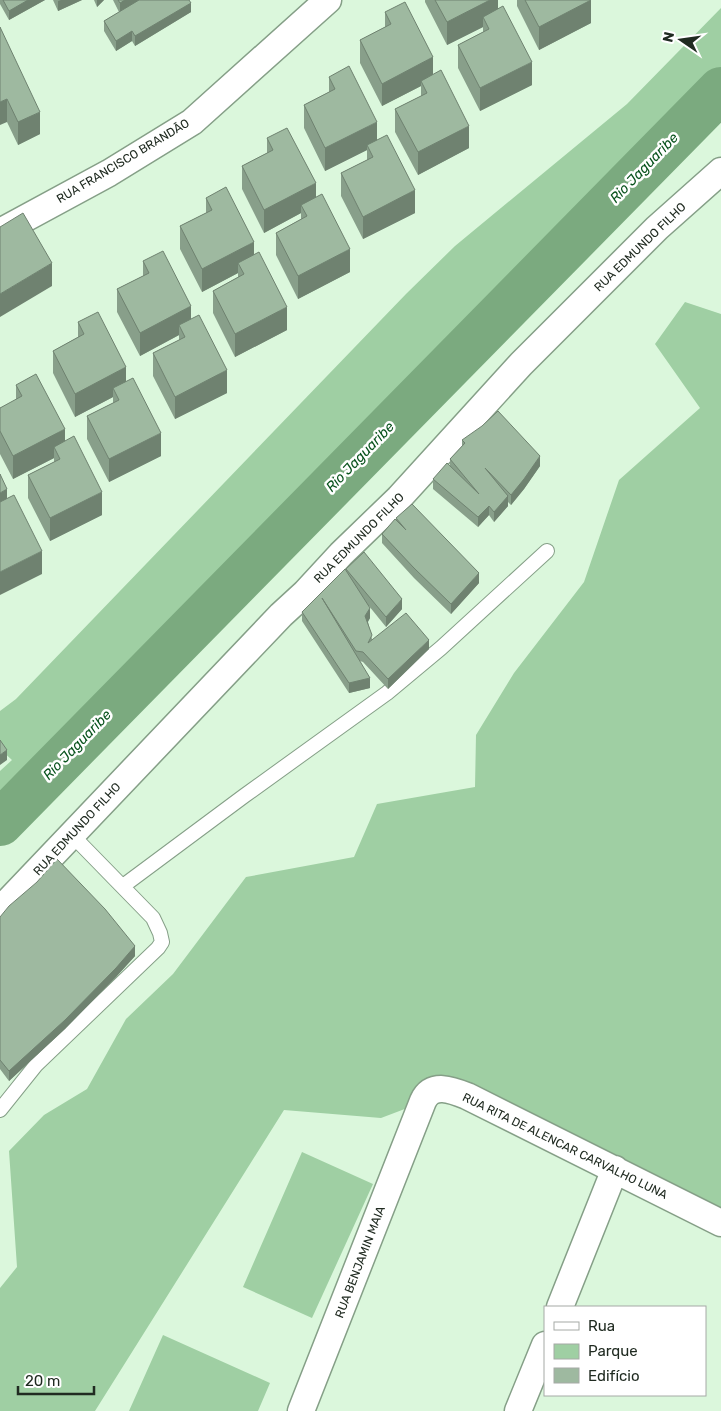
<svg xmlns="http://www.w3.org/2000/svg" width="721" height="1411" font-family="Rubik,sans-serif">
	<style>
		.green { fill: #9fcfa3 }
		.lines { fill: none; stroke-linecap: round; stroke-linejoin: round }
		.river { stroke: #7baa7f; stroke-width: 46 }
		.service-casing { stroke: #859f87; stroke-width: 16 }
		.minor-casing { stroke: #859f87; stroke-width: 29 }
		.service { stroke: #fff; stroke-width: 14 }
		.minor { stroke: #fff; stroke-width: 26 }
		.wall { fill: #889f8a }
		.shaded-wall { fill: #6f8270 }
		.building { fill: #9eb9a0; stroke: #6f8270 }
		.labels { text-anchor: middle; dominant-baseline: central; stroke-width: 5; stroke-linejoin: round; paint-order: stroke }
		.street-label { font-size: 12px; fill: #202b21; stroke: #fff }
		.water-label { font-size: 14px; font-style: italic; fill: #09531d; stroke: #fff }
	</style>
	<rect width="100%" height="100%" fill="#dbf7dc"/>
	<path class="green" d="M721 8V112L490 336 0 838V771L12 760 0 749V711L16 699 406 294 455 246 627 104Z
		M685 302 721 314V1211L439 1096 381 1118 284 1110 95 1411H0V1288L17 1267 9 1151 44 1115 87 1089 126 1019 173 974 246 877 354 857 377 804 475 787 476 735 514 673 584 582 619 480 700 408 655 344Z
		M302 1152 373 1184 312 1318 243 1287Z
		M163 1335 270 1383 258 1411H129Z"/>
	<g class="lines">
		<path class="river" d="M0 823 721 90"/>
		<defs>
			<path id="service" d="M123 886 244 796 387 693 441 648 547 551
				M0 1110 36 1065 158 948 162 942 160 933 153 918 72 835"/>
			<path id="minor" d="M0 232 109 173 192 122 328 0
				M0 910 281 615 305 593 341 554 399 498 521 364 657 228 721 171
				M560 1307 615 1169
				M301 1411 423 1101C432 1082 452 1090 467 1096L721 1223
				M518 1411 545 1345"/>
		</defs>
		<use href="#service" class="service-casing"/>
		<use href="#minor" class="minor-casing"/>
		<use href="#service" class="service"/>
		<use href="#minor" class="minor"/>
	</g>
	<path class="wall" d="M0 0H45L9 20 0 4Z
		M53 0H82L58 11Z
		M94 0H104L97 7Z
		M113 0H189L191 12 135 46 132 41 116 51 104 31V21L119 12Z
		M425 0H498V9L532 85 480 111 458 68V45L483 32V27L447 45 425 2Z
		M517 0H591V23L539 50 517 6Z
		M385 12 433 74 469 148 418 175 395 132V109L421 96V86L382 106 360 63V40L385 27Z
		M0 27 40 134 18 145 7 122Z
		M329 77 377 140 415 213 363 239 341 196V173L367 160V150L325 171 304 128V105L329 92Z
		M267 138 316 197 350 272 298 299 276 255V233L301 219V213L264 233 242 189V166L267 153Z
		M206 198 254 254 287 330 235 357 213 313V291L238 277V273L202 292 180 249V226L206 213Z
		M143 261 191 319 227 393 175 419 153 376V353L179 340V335L140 356 117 312V289L143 276Z
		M78 322 126 381 161 456 109 482 87 439V416L113 403V397L75 417 53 373V351L78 337Z
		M16 385 65 441 102 515 50 541 28 498V475L54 462V458L13 479 0 454V408L16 400Z
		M462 440 540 466 524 489 511 505 508 502V506L494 522 489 515 478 527 433 489V479L450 466V459L462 446Z
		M396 518 479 583 451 614 414 578 382 543V534L396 520Z
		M346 569 402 609 386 627 369 606 370 618 368 622 372 639 429 649 388 689 363 662 360 661 370 688 349 693 302 621V612L346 571Z
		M0 917 135 956 116 977 65 1029 9 1081 0 1069Z"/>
	<path class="shaded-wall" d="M28 0H45L9 20V11Z
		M61 0H82L58 11V1Z
		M97 0H104L97 7Z
		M125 0H144L120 12V3Z
		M490 0H498V19L483 17V27L447 45V22Z
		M591 0V23L539 50V27Z
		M191 3V12L135 46V36Z
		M132 31V41L116 51V41Z
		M433 57V80L421 81V86L382 106V84Z
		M532 62V85L480 111V88Z
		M7 99V122L0 125V102Z
		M40 112V134L18 145V122Z
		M377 122V144L367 145V150L325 171V148Z
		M469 126V148L418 175V152Z
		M316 183V206L301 205V213L264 233V210Z
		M415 190V213L363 239V217Z
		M254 242V265L238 263V273L202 292V269Z
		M350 249V272L298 299V276Z
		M52 263V286L0 317V294Z
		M191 306V329L179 325V335L140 356V333Z
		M287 307V330L235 357V334Z
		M126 367V390L113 388V397L75 417V394Z
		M227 370V393L175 419V397Z
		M65 429V452L54 447V458L13 479V456Z
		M161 433V456L109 482V459Z
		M540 456V466L524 489 511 505V495Z
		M7 489V512L0 515V493Z
		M102 492V515L50 541V518Z
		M508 496V506L494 522V512Z
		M489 506V515L478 527V517Z
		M42 551V574L0 595V572Z
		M479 573V583L451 614V604Z
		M402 599V609L386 627V617Z
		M370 608V618L365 626V616Z
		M429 640V649L388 689V679Z
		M370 678V688L349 693V683Z
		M7 750V760L0 765V755Z
		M135 946V956L116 977 65 1029 9 1081V1071Z"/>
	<path class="building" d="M3 0H28L9 11Z
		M118 0H125L120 3Z
		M139 0H189L191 3 135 36 132 31 116 41 104 21Z
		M435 0H490L447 22Z
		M525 0H591L539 27Z
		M405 2 433 57 382 84 360 40 391 24 385 12Z
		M503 6 532 62 480 88 458 45 489 29 483 17Z
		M0 27 40 112 18 122 7 99 0 102Z
		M349 66 377 122 325 148 304 105 335 89 329 77Z
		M441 70 469 126 418 152 395 109 427 93 421 81Z
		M287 128 316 183 264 210 242 166 273 150 267 138Z
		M387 135 415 190 363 217 341 173 373 157 367 145Z
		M226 187 254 242 202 269 180 226 212 210 206 198Z
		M322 194 350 249 298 276 276 233 307 216 301 205Z
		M23 213 52 263 0 294V227Z
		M163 251 191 306 140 333 117 289 149 273 143 261Z
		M259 252 287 307 235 334 213 291 244 274 238 263Z
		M98 312 126 367 75 394 53 351 84 334 78 322Z
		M199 315 227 370 175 397 153 353 185 337 179 325Z
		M36 374 65 429 13 456 0 431V408L22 396 16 385Z
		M133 378 161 433 109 459 87 416 119 400 113 388Z
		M498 411 540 456 524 479 511 495 485 468 508 496 494 512 489 506 478 517 433 479 447 463 479 494 450 459 465 443 462 440 482 426Z
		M74 436 102 492 50 518 28 475 60 459 54 447Z
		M0 474 7 489 0 493Z
		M14 495 42 551 0 572V502Z
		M412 504 479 573 451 604 414 568 382 534 395 519 406 530 396 518Z
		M364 552 402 599 386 617 346 569Z
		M345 569 370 608 365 616 372 635 368 643 406 613 429 640 388 679 363 652 356 651 322 598 370 678 349 683 302 612Z
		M0 740 7 750 0 755Z
		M57 859 105 909 135 946 116 968 65 1020 9 1071 0 1060V917L9 906 37 882Z"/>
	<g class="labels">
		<g class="street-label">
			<text transform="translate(123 161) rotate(-31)">RUA FRANCISCO BRANDÃO</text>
			<text transform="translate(640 247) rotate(-44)">RUA EDMUNDO FILHO</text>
			<text transform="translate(359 538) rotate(-45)">RUA EDMUNDO FILHO</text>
			<text transform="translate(77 829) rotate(-47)">RUA EDMUNDO FILHO</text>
			<text transform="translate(565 1146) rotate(26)">RUA RITA DE ALENCAR CARVALHO LUNA</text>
			<text transform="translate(360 1262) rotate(-69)">RUA BENJAMIN MAIA</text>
		</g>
		<g class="water-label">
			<text transform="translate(644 168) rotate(-46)">Rio Jaguaribe</text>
			<text transform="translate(360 457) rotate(-46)">Rio Jaguaribe</text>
			<text transform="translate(77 745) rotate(-46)">Rio Jaguaribe</text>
		</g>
	</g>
	<rect x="544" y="1306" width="162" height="90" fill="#ffffff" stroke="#a6aaa6"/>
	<rect x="554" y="1322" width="25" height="8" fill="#ffffff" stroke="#a6aaa6"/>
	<text x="588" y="1331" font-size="15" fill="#202b21">Rua</text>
	<rect x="554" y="1344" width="25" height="15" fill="#9fcfa3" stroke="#a6aaa6"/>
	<text x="588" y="1356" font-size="15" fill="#202b21">Parque</text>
	<rect x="554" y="1368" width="25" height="15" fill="#9eb9a0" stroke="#a6aaa6"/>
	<text x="588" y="1381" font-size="15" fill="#202b21">Edifício</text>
	<g transform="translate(681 40) rotate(283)" stroke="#ffffff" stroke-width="4" paint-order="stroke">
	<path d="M0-4L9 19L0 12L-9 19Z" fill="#202b21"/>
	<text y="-8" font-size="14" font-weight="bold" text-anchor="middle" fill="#202b21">N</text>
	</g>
	<path d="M18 1386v8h76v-8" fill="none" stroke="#202b21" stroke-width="2.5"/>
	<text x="25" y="1386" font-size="15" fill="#202b21" stroke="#ffffff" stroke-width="4" paint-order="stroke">20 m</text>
</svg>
